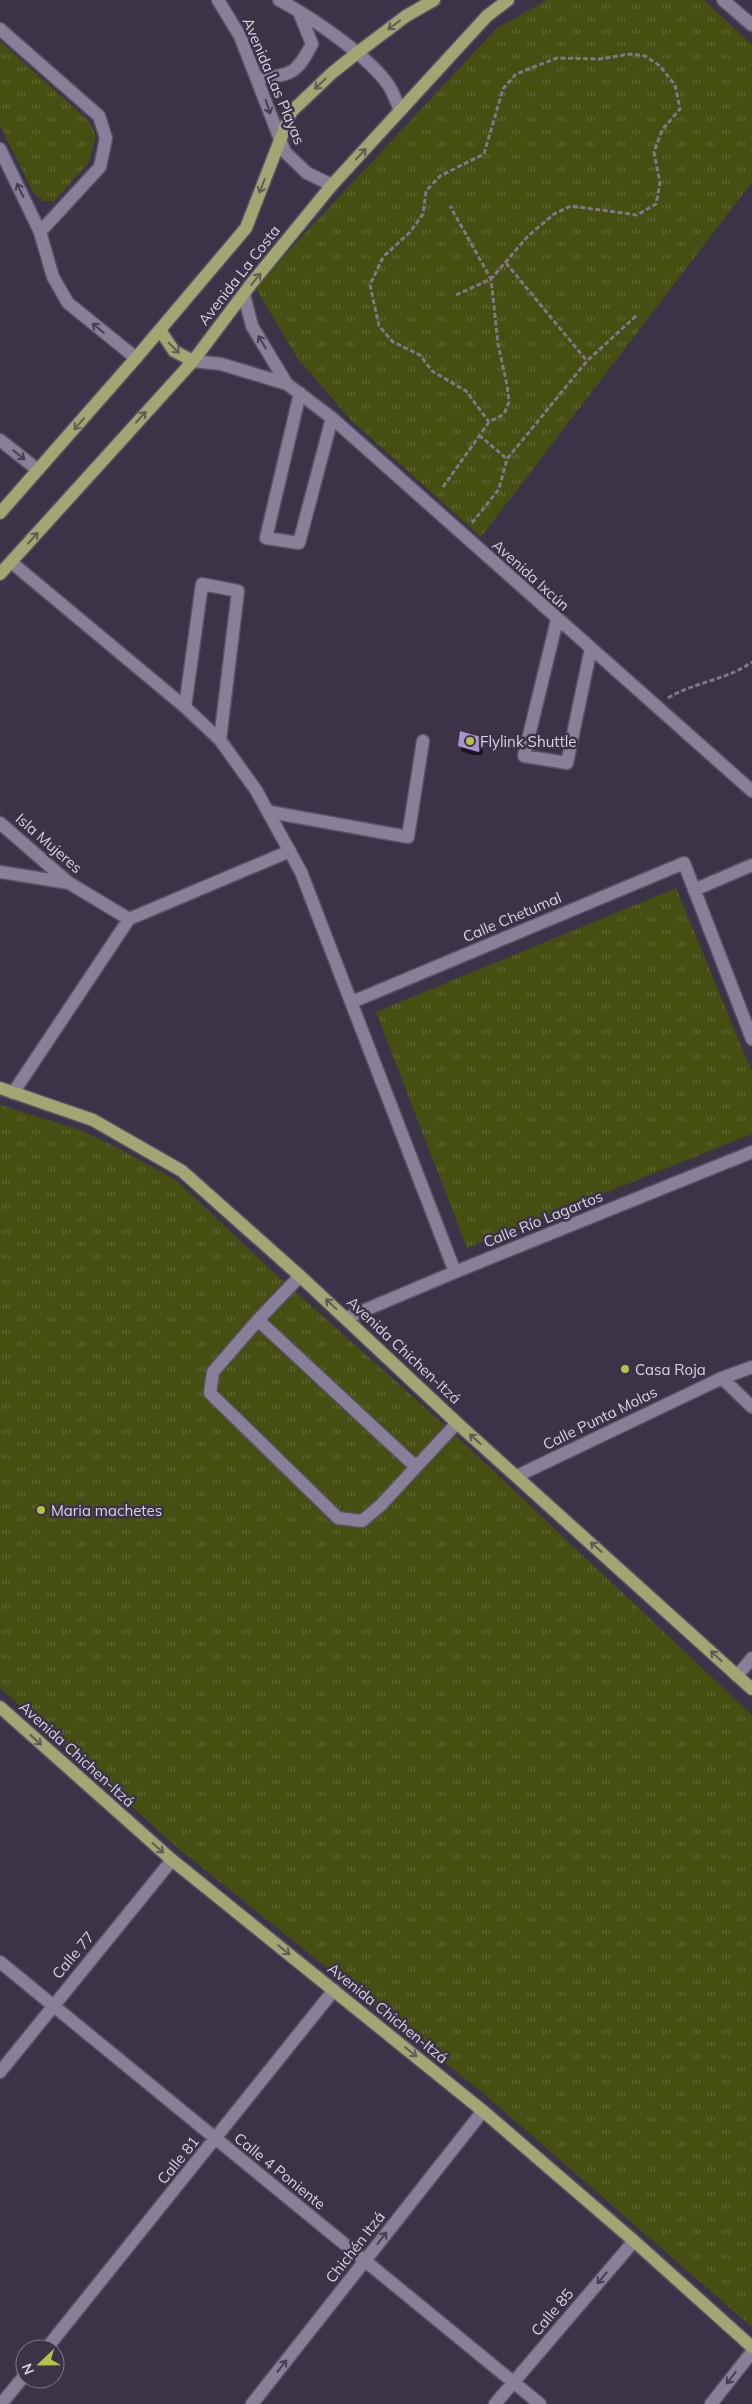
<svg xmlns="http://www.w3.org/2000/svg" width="752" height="2404" font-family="Mulish,sans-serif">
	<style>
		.park { fill: url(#park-tufts) }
		.building { fill: #a892c9; filter: url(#shadow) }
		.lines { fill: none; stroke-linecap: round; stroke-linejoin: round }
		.minor-casing { stroke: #595264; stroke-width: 15 }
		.major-casing { stroke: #595264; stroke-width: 15 }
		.path { stroke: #7f778a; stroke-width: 3; stroke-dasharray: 5 2.5; stroke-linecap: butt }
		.minor { stroke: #897f99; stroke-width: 12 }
		.major { stroke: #a2a673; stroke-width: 12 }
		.oneway { stroke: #605b58 }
		.oneway2 { stroke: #483e55 }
		.poi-dot { fill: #b3c24b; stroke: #3c3349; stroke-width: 2 }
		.labels { text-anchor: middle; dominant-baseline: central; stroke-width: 5; stroke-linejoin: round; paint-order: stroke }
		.street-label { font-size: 15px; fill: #d8d3e1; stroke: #3c3349 }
		.poi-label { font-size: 15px; fill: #d8d3e1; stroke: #3c3349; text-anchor: start }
	</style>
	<defs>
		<pattern id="park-tufts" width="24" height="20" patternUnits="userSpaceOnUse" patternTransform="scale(1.25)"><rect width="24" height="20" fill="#474e11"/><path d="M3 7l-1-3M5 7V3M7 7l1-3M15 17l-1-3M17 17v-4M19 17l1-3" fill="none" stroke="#616733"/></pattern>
		<filter id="shadow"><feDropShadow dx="3" dy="5.5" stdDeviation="0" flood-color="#0009"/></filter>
	</defs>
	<rect width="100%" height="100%" fill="#3c3349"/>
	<path class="park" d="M547 0H704L752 45V182L481 537 350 419 298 359 255 287 497 28Z
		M0 41 89 121 96 136 89 162 54 201H43L33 192 0 125Z
		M676 888 752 1072V1134L467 1248 376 1012Z
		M0 1105 80 1130 118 1148 176 1180 268 1267 450 1430 752 1715V2327L484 2094 179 1849 0 1688Z"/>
	<path class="building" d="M460 731 481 737 479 752 458 746Z"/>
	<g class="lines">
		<defs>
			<path id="minor" d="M218 0 240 36 285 152 307 173 332 185
				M279 0C311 17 369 56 389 86 394 94 397 103 400 111
				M723 0 752 25
				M0 29 99 116 106 138 100 167 40 232
				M257 78C291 75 296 75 312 44L299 12
				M0 149 40 232 53 277 68 303 136 358
				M244 295 252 326 287 384
				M193 361 221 364 287 384 332 418 752 791
				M300 393 266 538 299 543 332 418
				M0 440 38 470
				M11 562 185 707 220 740 256 790 301 872 455 1272
				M557 620 524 756 567 763 591 648
				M185 707 202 584 238 591 220 740
				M270 812 408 837 423 741
				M0 823 69 883 129 919
				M0 872 69 883
				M694 890 752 865
				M352 1002 684 863 752 1039
				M13 1093 129 919 290 851
				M300 1276 258 1320 416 1467 457 1423
				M346 1318 455 1272 752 1152
				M258 1320 213 1372 210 1393 338 1518 362 1521 381 1505 416 1467
				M722 1378 752 1407
				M517 1476 722 1378 752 1367
				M737 1676 752 1658
				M0 1962 540 2404
				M0 2072 172 1860
				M46 2349 334 1990
				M1 2404 25 2375
				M252 2404 483 2111
				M495 2404 634 2241
				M711 2404 752 2352"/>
			<path id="major" d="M160 330 174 351 193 361
				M0 513 136 358 246 228 291 112 332 73 357 53 406 16 434 0
				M0 574 193 361 251 284 332 185 487 16 508 0
				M0 1088 93 1120 182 1171 300 1276 457 1423 752 1689
				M0 1707 172 1860 483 2111 634 2241 752 2347"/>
		</defs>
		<use href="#minor" class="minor-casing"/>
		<use href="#major" class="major-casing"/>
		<path class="path" d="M506 263 587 361
			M456 295 491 279 528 236 554 214 571 206 637 215 656 204 660 183 654 152 662 130 680 109 675 85 660 66 645 56 630 54 600 59 557 58 516 74 503 89 484 154 440 176 426 191 423 214 410 232 383 257 370 285 379 326 393 342 420 355 432 371 466 391 489 422
			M479 435 507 459
			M443 487 489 422 504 414 509 402 507 385 498 344 491 279 450 206
			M472 523 499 489 507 459 587 361 637 315
			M668 698C694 682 727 680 752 662"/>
		<use href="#minor" class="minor"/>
		<use href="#major" class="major"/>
	</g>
	<defs><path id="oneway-shaft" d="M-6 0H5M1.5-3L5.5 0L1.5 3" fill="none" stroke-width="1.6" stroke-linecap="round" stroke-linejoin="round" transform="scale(1.25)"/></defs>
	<g class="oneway">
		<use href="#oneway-shaft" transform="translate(394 25) rotate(143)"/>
		<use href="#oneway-shaft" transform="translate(320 84) rotate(136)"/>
		<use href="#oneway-shaft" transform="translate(361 154) rotate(-47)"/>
		<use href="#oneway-shaft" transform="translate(262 186) rotate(111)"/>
		<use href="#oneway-shaft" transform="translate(256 279) rotate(-51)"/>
		<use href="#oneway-shaft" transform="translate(174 348) rotate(45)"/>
		<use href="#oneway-shaft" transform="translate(141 417) rotate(-48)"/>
		<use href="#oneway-shaft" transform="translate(79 424) rotate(131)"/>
		<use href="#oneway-shaft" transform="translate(33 538) rotate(-48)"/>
		<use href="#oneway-shaft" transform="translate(331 1304) rotate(-137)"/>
		<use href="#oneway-shaft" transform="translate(475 1439) rotate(-138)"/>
		<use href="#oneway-shaft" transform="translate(596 1547) rotate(-138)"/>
		<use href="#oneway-shaft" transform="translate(716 1656) rotate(-138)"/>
		<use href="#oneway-shaft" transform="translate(36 1740) rotate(42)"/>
		<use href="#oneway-shaft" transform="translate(158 1848) rotate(42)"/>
		<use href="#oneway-shaft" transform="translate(284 1950) rotate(39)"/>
		<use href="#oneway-shaft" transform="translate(411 2052) rotate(39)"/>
	</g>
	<g class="oneway2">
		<use href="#oneway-shaft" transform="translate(268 107) rotate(72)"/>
		<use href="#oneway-shaft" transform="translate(20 190) rotate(-116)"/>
		<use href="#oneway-shaft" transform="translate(98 328) rotate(-141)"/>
		<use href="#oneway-shaft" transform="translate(262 342) rotate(-121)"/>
		<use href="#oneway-shaft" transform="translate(19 455) rotate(39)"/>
		<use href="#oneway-shaft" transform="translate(382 2238) rotate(-52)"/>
		<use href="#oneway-shaft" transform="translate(602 2278) rotate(130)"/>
		<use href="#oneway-shaft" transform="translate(282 2366) rotate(-52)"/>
		<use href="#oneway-shaft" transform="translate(731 2378) rotate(128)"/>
	</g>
	<g class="poi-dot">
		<circle cx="470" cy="741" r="5"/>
		<circle cx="625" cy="1369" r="5"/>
		<circle cx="41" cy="1510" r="5"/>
	</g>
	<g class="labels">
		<g class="street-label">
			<text transform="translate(274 81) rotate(67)">Avenida Las Playas</text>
			<text transform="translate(239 275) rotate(-52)">Avenida La Costa</text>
			<text transform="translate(531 575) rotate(42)">Avenida Ixcún</text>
			<text transform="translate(49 843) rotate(41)">Isla Mujeres</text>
			<text transform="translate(512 917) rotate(-23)">Calle Chetumal</text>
			<text transform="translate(543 1219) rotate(-22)">Calle Río Lagartos</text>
			<text transform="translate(404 1350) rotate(43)">Avenida Chichen-Itzá</text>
			<text transform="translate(600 1418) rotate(-26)">Calle Punta Molas</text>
			<text transform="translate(77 1754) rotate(42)">Avenida Chichen-Itzá</text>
			<text transform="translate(73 1955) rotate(-50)">Calle 77</text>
			<text transform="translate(388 2013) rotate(39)">Avenida Chichen-Itzá</text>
			<text transform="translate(178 2160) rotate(-51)">Calle 81</text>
			<text transform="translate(280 2171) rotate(39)">Calle 4 Poniente</text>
			<text transform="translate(355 2247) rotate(-52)">Chichén Itzá</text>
			<text transform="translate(552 2312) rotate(-50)">Calle 85</text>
		</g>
		<g class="poi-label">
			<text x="480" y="741">Flylink Shuttle</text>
			<text x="635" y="1369">Casa Roja</text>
			<text x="51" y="1510">Maria machetes</text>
		</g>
	</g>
	<g transform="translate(40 2364) rotate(248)"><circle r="24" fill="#3c3349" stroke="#7a7386"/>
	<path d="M0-4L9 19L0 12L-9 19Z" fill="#b3c24b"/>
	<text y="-8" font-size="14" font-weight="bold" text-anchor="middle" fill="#d8d3e1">N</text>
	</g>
</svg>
